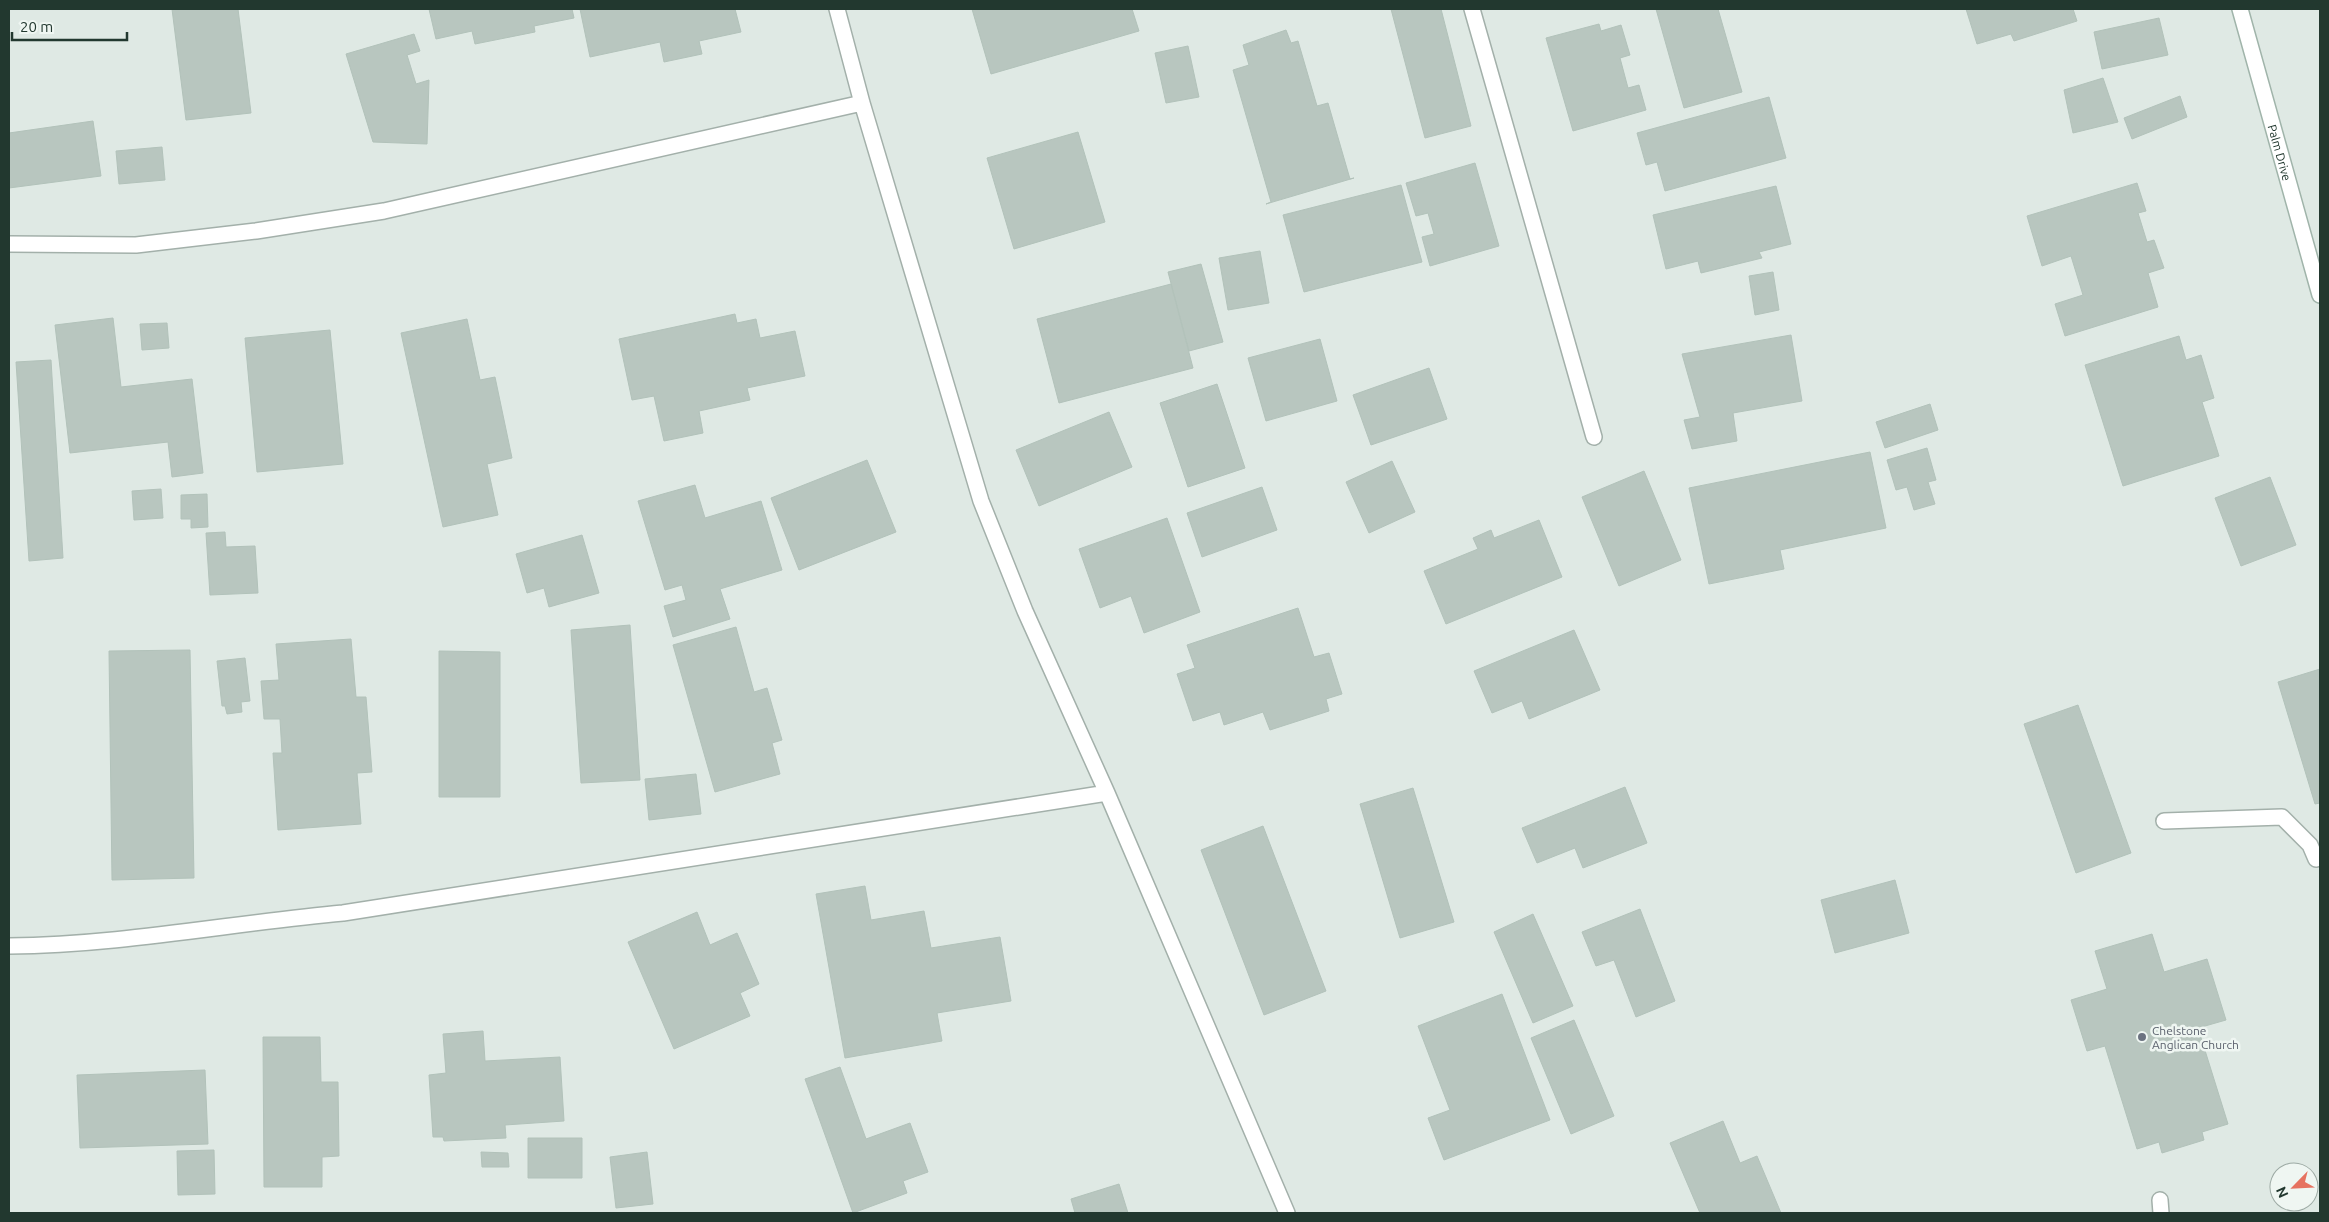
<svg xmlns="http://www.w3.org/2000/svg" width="2329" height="1222" font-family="Ubuntu,sans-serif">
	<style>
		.building { fill: #b8c6bf; stroke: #b2c2ba }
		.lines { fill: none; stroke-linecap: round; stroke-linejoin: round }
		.lane-casing { stroke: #a3b0aa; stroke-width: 18 }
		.street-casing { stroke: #a3b0aa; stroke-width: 18 }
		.secondary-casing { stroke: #a0b4aa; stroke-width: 18 }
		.lane { stroke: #fff; stroke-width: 15 }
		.street { stroke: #fff; stroke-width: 15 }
		.secondary { stroke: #fff; stroke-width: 15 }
		.worship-dot { fill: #6b7280; stroke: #eff6f2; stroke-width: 2 }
		.labels { text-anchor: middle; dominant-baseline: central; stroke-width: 5; stroke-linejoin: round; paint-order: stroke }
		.street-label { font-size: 12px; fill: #22382f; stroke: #eff6f2 }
		.worship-label { font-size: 12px; fill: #5b616d; stroke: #eff6f2; text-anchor: start }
	</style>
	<rect width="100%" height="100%" fill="#dfe9e4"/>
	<path class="building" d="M172 9H238L251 113 186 120Z
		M429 9H572L574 18 534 26 535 32 475 44 472 31 436 39Z
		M580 9H735L741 32 699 41 702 54 664 62 660 42 590 57Z
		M972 9H1132L1139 31 991 74Z
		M1391 9H1441L1471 126 1425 138Z
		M1656 9H1718L1742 92 1684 108Z
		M1966 9H2073L2077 21 2014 41 2011 34 1977 44Z
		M2159 18 2168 55 2102 69 2094 32Z
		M1599 24 1601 31 1621 25 1630 55 1620 58 1628 88 1639 85 1646 110 1573 131 1546 38Z
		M1286 30 1291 43 1298 41 1317 106 1328 103 1350 179 1354 178 1266 204 1271 202 1233 70 1249 65 1243 45Z
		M414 34 420 51 407 55 416 84 429 80 427 144 373 142 346 54Z
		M1188 46 1199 97 1166 103 1155 53Z
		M2103 78 2118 122 2073 133 2064 90Z
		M2180 96 2187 117 2132 139 2124 118Z
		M1769 97 1786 158 1665 191 1657 162 1646 165 1637 133Z
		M93 121 101 176 9 188V133Z
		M1078 132 1105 222 1014 249 987 158Z
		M162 147 165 180 119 184 116 151Z
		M1475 163 1499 246 1430 266 1422 237 1434 234 1428 213 1416 216 1406 183Z
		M2137 183 2146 211 2138 213 2147 242 2154 240 2164 268 2148 273 2158 307 2065 336 2055 304 2083 295 2071 256 2042 266 2027 216Z
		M1401 185 1422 262 1304 292 1283 215Z
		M1776 186 1791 244 1759 252 1762 258 1701 273 1698 261 1666 269 1653 215Z
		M1260 251 1269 303 1228 310 1219 258Z
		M1201 264 1223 342 1189 351 1168 272Z
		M1773 272 1779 310 1755 315 1749 276Z
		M1171 284 1193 368 1059 403 1037 319Z
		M735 314 737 323 756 319 760 338 795 331 805 376 747 388 750 400 699 411 703 433 664 441 654 396 632 400 619 339Z
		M113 318 121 387 192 379 203 473 172 477 168 442 70 453 55 325Z
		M467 319 480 380 495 377 512 458 487 464 498 515 443 527 401 333Z
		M167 323 169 348 142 350 140 324Z
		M330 330 343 464 257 472 245 338Z
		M1791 335 1802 401 1733 413 1737 441 1692 449 1684 420 1700 417 1682 354Z
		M2179 336 2186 360 2201 355 2214 398 2202 402 2219 456 2123 486 2085 365Z
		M1320 339 1337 401 1266 421 1248 358Z
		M51 360 63 558 29 561 16 362Z
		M1429 368 1447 419 1371 445 1353 395Z
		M1217 384 1245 468 1188 487 1160 403Z
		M1930 404 1938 430 1885 448 1876 422Z
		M1109 412 1132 467 1039 506 1016 450Z
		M1927 448 1936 480 1928 482 1935 504 1914 510 1907 487 1896 490 1887 460Z
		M1870 452 1886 528 1780 550 1784 569 1709 584 1689 488Z
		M867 460 896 532 799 570 771 498Z
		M1392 461 1415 512 1369 533 1346 482Z
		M1644 471 1681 560 1619 586 1582 497Z
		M2270 477 2296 545 2241 566 2215 498Z
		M695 485 705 518 761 501 782 570 720 589 730 619 673 637 664 606 686 600 682 585 665 590 638 501Z
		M1262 487 1277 530 1202 557 1187 513Z
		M161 489 163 518 134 520 132 491Z
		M207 494 208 527 191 528V519H181V495Z
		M1167 518 1200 612 1144 633 1131 596 1100 608 1079 549Z
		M1539 520 1562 577 1446 624 1424 571 1478 549 1473 538 1491 530 1494 538Z
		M225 532 226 547 255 546 258 593 210 595 206 533Z
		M582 535 599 593 549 607 544 588 527 593 516 554Z
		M1298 608 1314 657 1329 653 1342 694 1326 699 1329 711 1270 730 1263 712 1224 725 1220 712 1193 721 1177 674 1195 668 1187 645Z
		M630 625 640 780 581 783 571 630Z
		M736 627 754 692 767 688 782 740 772 743 780 774 715 792 673 645Z
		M1574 630 1600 690 1529 719 1522 701 1492 713 1474 671Z
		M351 639 356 697H366L372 772 357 773 361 824 278 830 273 753H282L280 719H264L261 681 279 680 276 644Z
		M190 650 194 878 112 880 109 651Z
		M439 651 500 652V797H439Z
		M245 658 250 701 241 702 242 712 227 714 225 706H222L217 661Z
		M2320 669V803L2315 804 2278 682Z
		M2078 705 2131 853 2076 873 2024 724Z
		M696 774 701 814 649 820 645 779Z
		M1625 787 1647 843 1583 868 1575 848 1537 863 1522 828Z
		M1413 788 1454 922 1400 938 1360 804Z
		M1263 826 1326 991 1264 1015 1201 850Z
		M1895 880 1909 933 1835 953 1821 900Z
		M865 886 871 920 924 911 931 948 1000 937 1011 1001 937 1013 942 1041 845 1058 816 894Z
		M1640 909 1675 1001 1636 1017 1614 960 1596 966 1582 932Z
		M697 912 710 945 737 933 759 984 740 993 750 1016 674 1049 628 942Z
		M1533 914 1573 1006 1533 1023 1494 932Z
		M2152 934 2164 972 2207 959 2226 1020 2198 1028 2228 1124 2202 1132 2204 1140 2162 1153 2159 1142 2137 1149 2105 1046 2087 1051 2071 1000 2107 989 2095 951Z
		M1502 994 1550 1120 1444 1160 1428 1118 1450 1110 1418 1026Z
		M1574 1020 1614 1116 1571 1134 1531 1038Z
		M483 1031 485 1061 560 1057 564 1121 505 1125 506 1138 444 1141 443 1137H433L429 1075 446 1073 443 1034Z
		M263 1037H320L321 1082H338L339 1156 322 1157V1187H264Z
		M840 1067 866 1139 910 1123 928 1172 903 1181 907 1193 853 1213 805 1079Z
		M205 1070 208 1144 80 1148 77 1075Z
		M1723 1121 1740 1163 1757 1156 1781 1213H1700L1670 1143Z
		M528 1138H582V1178H528Z
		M214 1150 215 1194 178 1195 177 1151Z
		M481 1152 508 1153 509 1167H482Z
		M647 1152 653 1204 616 1208 610 1157Z
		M1119 1184 1128 1213H1075L1071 1199Z"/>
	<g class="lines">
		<defs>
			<path id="lane" d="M2164 821 2282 817 2310 845 2316 859 2320 858
				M2160 1200 2161 1213"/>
			<path id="street" d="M837 9 862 103 981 501 1025 611 1107 793 1287 1213
				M1472 9 1594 437
				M9 244 136 245 256 231 384 211 862 103
				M9 946C121 945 232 923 343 913L1107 793"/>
			<g id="secondary">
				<path id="s1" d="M2240 9 2320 295"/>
			</g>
		</defs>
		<use href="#lane" class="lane-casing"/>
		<use href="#street" class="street-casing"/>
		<use href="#secondary" class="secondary-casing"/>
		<use href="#lane" class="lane"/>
		<use href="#street" class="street"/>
		<use href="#secondary" class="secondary"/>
	</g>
	<circle class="worship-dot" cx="2142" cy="1037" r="5"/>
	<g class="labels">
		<g class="street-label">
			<text stroke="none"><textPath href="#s1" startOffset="149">Palm Drive</textPath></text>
		</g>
		<g class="worship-label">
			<text x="2152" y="1030">Chelstone<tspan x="2152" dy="14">Anglican Church</tspan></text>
		</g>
	</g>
	<rect width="2329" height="1222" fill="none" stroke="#22382f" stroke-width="20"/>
	<g transform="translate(2294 1187) rotate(246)"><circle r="24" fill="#eff6f2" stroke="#9daaa4"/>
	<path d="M0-4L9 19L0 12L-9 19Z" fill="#e67260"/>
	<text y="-8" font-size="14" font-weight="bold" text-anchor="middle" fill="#22382f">N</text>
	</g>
	<path d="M12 32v8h115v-8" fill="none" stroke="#22382f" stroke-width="2.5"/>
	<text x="20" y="32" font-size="15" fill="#22382f" stroke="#eff6f2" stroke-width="4" paint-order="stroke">20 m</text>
</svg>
